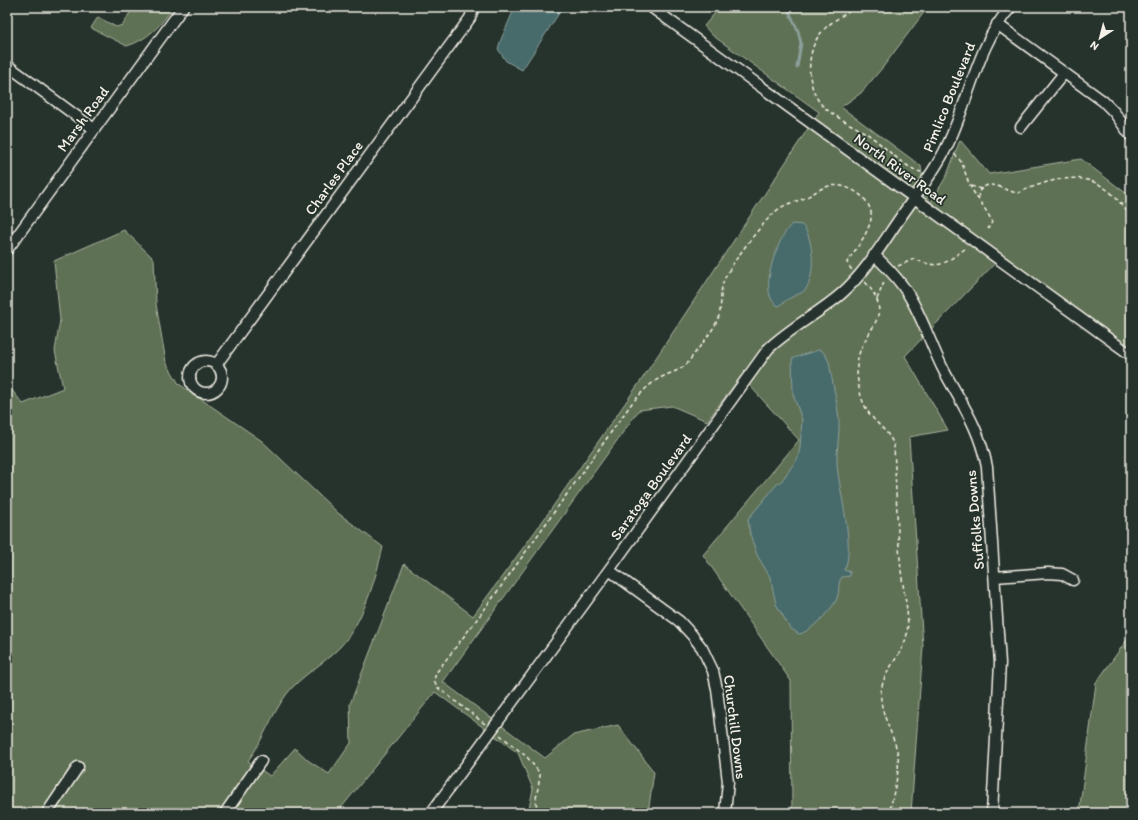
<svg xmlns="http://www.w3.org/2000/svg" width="1138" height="820" font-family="Itim,sans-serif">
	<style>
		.green { fill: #5f7154; stroke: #aab19e }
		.water { fill: #466a6b; stroke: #8ca09d }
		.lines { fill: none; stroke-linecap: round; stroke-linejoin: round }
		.stream { stroke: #8ca09d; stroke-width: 3 }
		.minor-casing { stroke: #f4f1e8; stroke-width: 13 }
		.path { stroke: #f4f1e8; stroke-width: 1.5; stroke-dasharray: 4 3; stroke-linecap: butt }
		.minor { stroke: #26332d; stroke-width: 10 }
		.labels { text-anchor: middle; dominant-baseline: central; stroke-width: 3.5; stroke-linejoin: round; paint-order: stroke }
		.street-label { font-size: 15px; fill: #f4f1e8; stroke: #26332d }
	</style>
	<rect width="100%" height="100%" fill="#26332d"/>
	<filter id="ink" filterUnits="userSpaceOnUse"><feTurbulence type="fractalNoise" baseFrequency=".025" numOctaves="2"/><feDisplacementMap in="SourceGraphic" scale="8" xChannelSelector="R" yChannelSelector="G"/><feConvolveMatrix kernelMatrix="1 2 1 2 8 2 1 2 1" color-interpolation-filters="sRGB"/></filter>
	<g filter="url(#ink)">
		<path class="green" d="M133 7H173C162 25 147 40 127 46L91 28 98 17 116 27 123 25Z
			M720 7H928L883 67 861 93 841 107 921 166 924 193 931 202 947 175 960 140 989 174 1081 159 1131 197V348L1003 255 905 356 948 430 909 437 923 647 911 813H792L791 681 703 555 799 440 741 376 707 421 672 406 639 410 443 682 545 758 573 735 618 725 654 772 648 813H528L533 789 518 753 435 692 337 813H7V384L23 404 63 388 55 351 60 320 54 261 124 230 154 259 156 304 166 362 179 384 262 441 338 513 383 547C375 580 364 621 340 647 324 664 300 676 286 695 271 716 263 740 248 761L270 776 295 748 309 761 329 774 351 743 350 704 404 564 473 616 542 522 642 379 819 112 712 35 704 26Z
			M1131 634V813H1079L1096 683Z"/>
		<path class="water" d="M515 7H563L522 70 506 61 498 49 500 42Z
			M792 224 802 225C814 237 816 277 805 290 801 294 797 294 792 297 787 299 783 303 779 306 755 297 778 236 792 224Z
			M820 350 825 354 829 362C832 382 837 400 839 419 840 435 836 450 837 465 839 490 856 550 844 570L850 572V576L842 577C837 583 840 591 837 598 834 608 809 633 799 634L790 628 776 604 770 577 757 555 750 534 748 519 778 483H780L798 458 800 447 802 420 793 394 792 359C793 358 817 350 820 350Z"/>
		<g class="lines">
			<path class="stream" d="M787 7 798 31 801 43 797 67"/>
			<defs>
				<path id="minor" d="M651 7 1131 355
					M997 24 1103 101 1114 112 1131 136
					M7 65 94 129
					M1021 127 1064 73
					M7 250 183 7
					M874 255C887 267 899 279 908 294 923 318 931 346 944 371 963 406 979 427 987 467L1000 663 992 813
					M190 377a16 16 0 1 1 32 0a16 16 0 1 1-32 0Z
					M216 365 470 18 474 7
					M609 570 679 621 692 635 702 648 713 671 717 689 728 782 725 813
					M995 577 1048 573 1062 574 1073 580
					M47 813 78 767
					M225 813 261 761
					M431 813 609 570 768 349C791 327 818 314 841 294 865 273 882 244 900 218 915 196 932 175 944 152 968 107 977 43 1011 7"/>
			</defs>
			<use href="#minor" class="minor-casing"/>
			<path class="path" d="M856 7C844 15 829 22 820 34 805 53 806 92 825 108 838 119 855 126 869 135 883 145 906 169 921 172
				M954 154C964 162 964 171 968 181 973 195 986 207 992 222L988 229
				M971 186 981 189
				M979 198 978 193C989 176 1003 191 1018 193 1045 181 1080 169 1106 189 1116 196 1123 207 1131 216
				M898 266 914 259C941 270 943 264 965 249
				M865 282C900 320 857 330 857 368 857 383 861 405 872 417 880 427 890 433 894 446 896 487 897 529 901 570 903 591 910 613 907 634 903 655 883 670 881 692 879 714 895 735 898 756 900 776 892 793 890 813
				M877 299 885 280
				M485 724 437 687 434 680 436 673 487 606 632 403C641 393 650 383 662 377 672 372 679 371 687 364 696 350 710 336 717 321 723 309 719 295 723 283 727 268 763 222 775 212 783 204 795 202 805 198 813 194 820 188 829 186 848 182 874 199 871 219 868 234 856 249 847 262L848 265 852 270
				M500 735 527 757 538 771 540 776 536 799 537 813"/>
			<use href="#minor" class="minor"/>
		</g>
	</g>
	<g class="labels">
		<g class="street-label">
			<text transform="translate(949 97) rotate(-68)">Pimlico Boulevard</text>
			<text transform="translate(83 119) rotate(-54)">Marsh Road</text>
			<text transform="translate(900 169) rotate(36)">North River Road</text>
			<text transform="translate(334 178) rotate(-54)">Charles Place</text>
			<text transform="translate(651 487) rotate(-54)">Saratoga Boulevard</text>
			<text transform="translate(975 520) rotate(-95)">Suffolks Downs</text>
			<text transform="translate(735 727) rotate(83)">Churchill Downs</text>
		</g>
	</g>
	<rect width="1138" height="820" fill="none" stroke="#26332d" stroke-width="24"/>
	<rect x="12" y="12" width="1114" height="796" fill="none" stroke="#f4f1e8" stroke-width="1.5" filter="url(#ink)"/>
	<g transform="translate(1100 38) rotate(216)" stroke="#26332d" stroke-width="3" paint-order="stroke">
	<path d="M0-3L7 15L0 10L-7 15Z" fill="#f4f1e8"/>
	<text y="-6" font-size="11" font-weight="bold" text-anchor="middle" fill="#f4f1e8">N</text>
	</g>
</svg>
